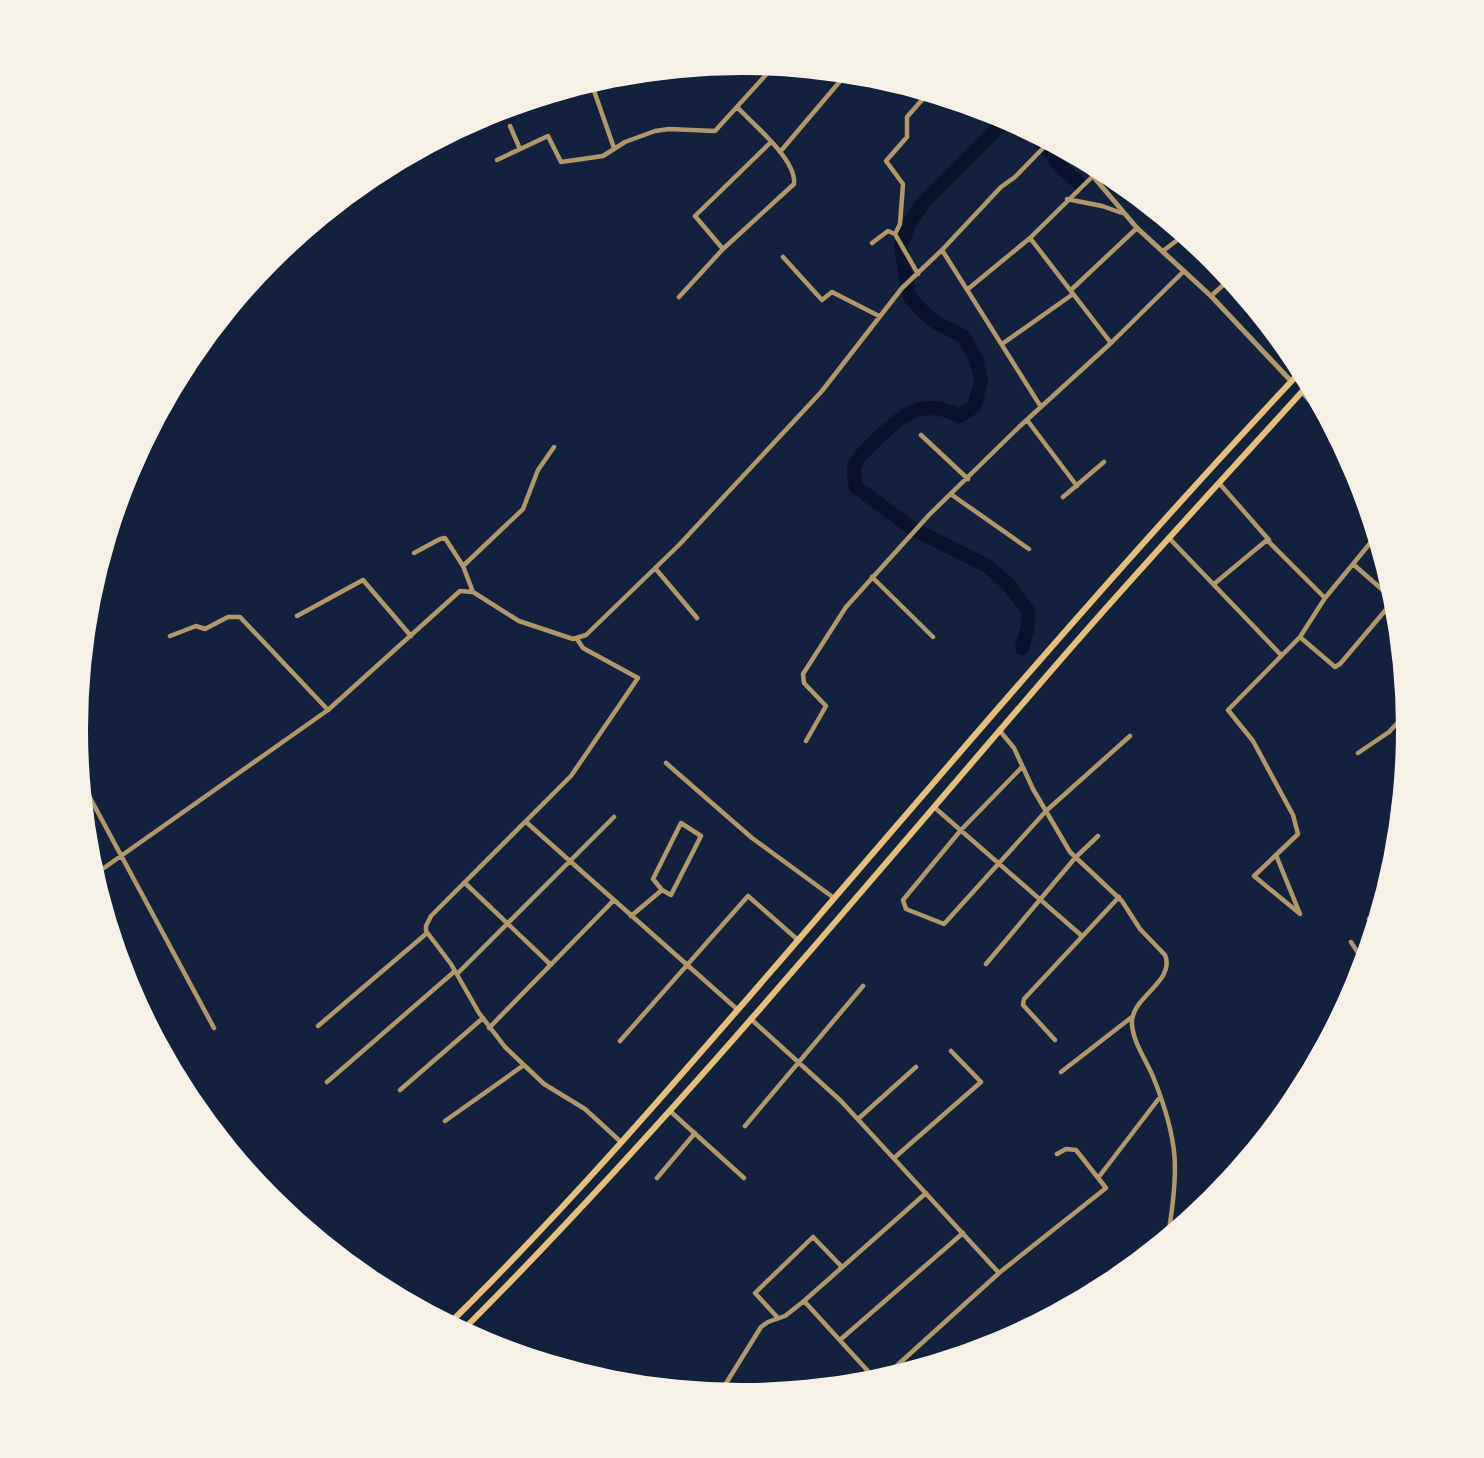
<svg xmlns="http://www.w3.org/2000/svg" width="1484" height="1458" font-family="Roboto,sans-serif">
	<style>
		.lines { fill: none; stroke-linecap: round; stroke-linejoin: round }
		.river { stroke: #0b132b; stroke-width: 14 }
		.minor { stroke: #b1986c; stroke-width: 4.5 }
		.tertiary { stroke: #b1986c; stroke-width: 5 }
		.secondary { stroke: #e5c07b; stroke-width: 6 }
	</style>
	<rect width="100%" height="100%" fill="#14213d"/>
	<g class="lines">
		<path class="river" d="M1007 119 923 203 909 224 901 246 909 296 924 313 937 323 964 337 976 359 981 381 974 407 959 416C945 408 932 406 917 410 902 414 861 451 855 465 852 472 855 480 856 487L913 529 987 566 1008 584 1028 611V627L1022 648
			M1035 134 1059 165 1080 184
			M1292 364 1308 381"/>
		<path class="minor" d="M591 82 614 148
			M510 126 520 149
			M780 152 847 73
			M497 160 548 136 561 162 603 156 625 142 655 131 669 129 715 131 774 66
			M1067 199 1102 206 1122 213
			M1030 238 1111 343
			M872 243 888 231 895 234
			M723 249 695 216 771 142
			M942 250 1041 407
			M1163 251 1184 235
			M783 257 822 300 832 292 879 316
			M918 274 895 234 900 224 903 184 886 161 907 137V117L928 93
			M968 289 1030 238 1092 177
			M1071 290 1137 228
			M1211 296 1230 279
			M679 297 723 249 794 184C797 160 753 124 738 108
			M1002 344 1073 294
			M1027 420 1077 486
			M921 435 968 479
			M1219 483 1269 540
			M952 495 1029 549
			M1063 497 1104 462
			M1169 538 1281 655
			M414 553 440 539 445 538 463 566
			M1353 564 1394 600
			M655 568 697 618
			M872 577 933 637
			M1214 584 1267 540 1325 598
			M473 592 463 566 523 509 538 470 554 447
			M297 616 363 580 411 636
			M170 636 196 626 205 629 228 617H240L328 710
			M1300 637 1335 667 1340 664 1395 599
			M577 639 583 648 638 678 571 776 431 916 426 926V931L451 964 479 1013 505 1047 544 1084 585 1109 621 1142
			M1000 731 1014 748 1033 789 1070 852 1122 901 1140 929 1165 955C1176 982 1130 997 1132 1024 1133 1043 1147 1061 1154 1079 1179 1142 1179 1170 1168 1236
			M806 741 826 706 804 683 803 674 846 607 929 515 1019 427 1111 343 1184 271
			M1358 753 1389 732 1406 714
			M666 763 752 838 834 898
			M1402 765 1405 763
			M1022 767 961 830 903 900 906 909 944 924 1046 811 1130 736
			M81 781 214 1028
			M1396 804 1401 800
			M934 807 1082 936
			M526 822 738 1010
			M1276 855 1254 876 1299 913
			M94 875 328 710 460 591 473 592 519 621 573 639 586 635 679 545 822 391 902 288 942 250 1001 187 1015 177 1049 142
			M465 883 551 965
			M1300 914 1276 855 1298 834 1293 815 1253 741 1228 710 1300 637 1325 598 1376 536
			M631 916 662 890 671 895 701 836 681 823 653 879 662 890
			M1369 919 1379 913
			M1351 942 1364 962
			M986 964 1075 858 1098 836
			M457 974 614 817
			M752 1020 841 1101 999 1273
			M318 1026 427 933
			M489 1028 614 900
			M1055 1040 1023 1005 1024 999 1119 897
			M620 1041 748 896 798 940
			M1061 1072 1132 1017
			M327 1082 455 971
			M400 1090 483 1018
			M670 1111 744 1178
			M858 1119 916 1067
			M445 1121 524 1065
			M745 1126 863 986
			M894 1158 981 1082 951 1051
			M657 1178 695 1133
			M1098 1178 1160 1097
			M804 1301 877 1381
			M778 1318 755 1293 813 1237 842 1267
			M840 1340 963 1233
			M881 1380 999 1273 1106 1188 1076 1150 1066 1149 1057 1154
			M720 1393 761 1327 768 1322 785 1316 804 1301 926 1193"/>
		<path class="tertiary" d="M1075 155 1137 228 1211 296 1291 381
			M1302 392 1330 422"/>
		<path class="secondary" d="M449 1324C568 1207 677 1080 787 953 956 757 1124 559 1302 370
			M462 1331C673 1120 862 889 1057 664 1139 569 1225 477 1309 384"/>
	</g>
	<path d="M0 0H1484V1458H0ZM88 729a654 654 0 1 1 1308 0a654 654 0 1 1-1308 0Z" fill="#f6f1e7" fill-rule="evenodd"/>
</svg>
